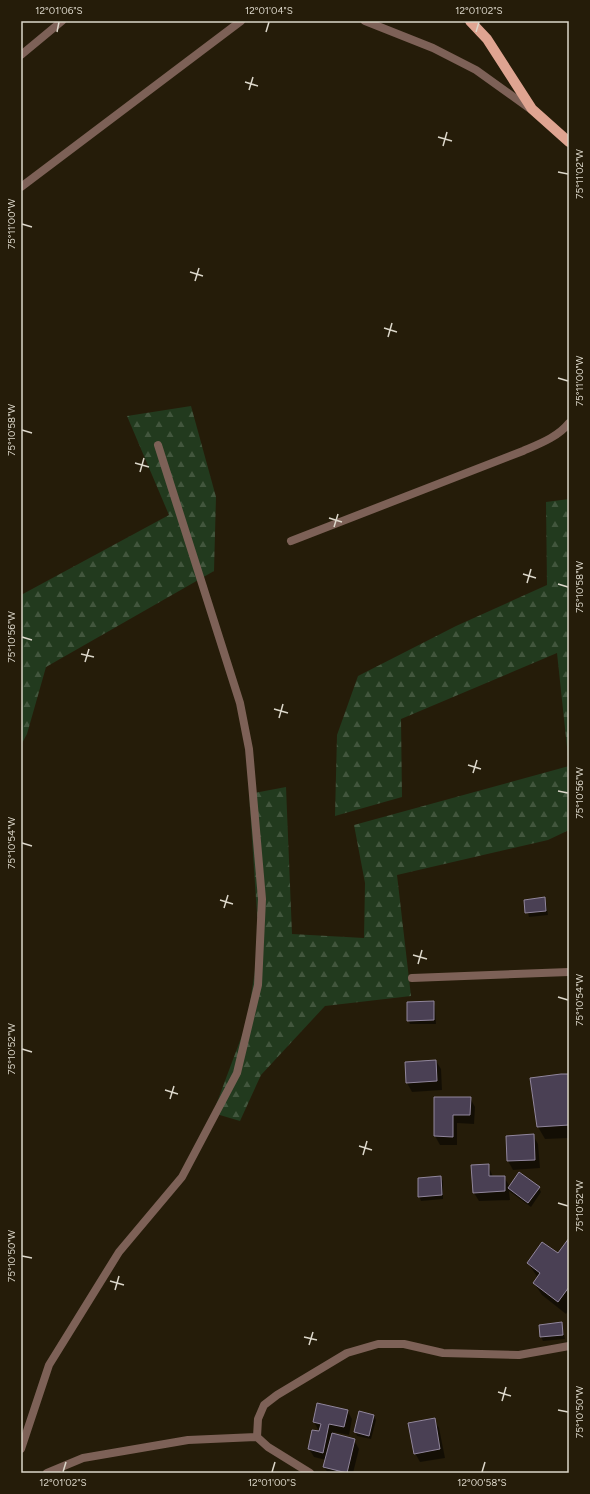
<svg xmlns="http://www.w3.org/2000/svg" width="590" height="1494" font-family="Figtree,sans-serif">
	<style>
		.forest { fill: url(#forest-firs) }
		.shadow { fill: #0007 }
		.building { fill: #4a4054; stroke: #91869c }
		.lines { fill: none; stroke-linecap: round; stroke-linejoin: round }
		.minor { stroke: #7d6157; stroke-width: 8 }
		.primary { stroke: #dfa491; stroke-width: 10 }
		.ticks { fill: none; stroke: #dcd7ca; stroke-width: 1.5 }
		.neatline { fill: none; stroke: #dcd7ca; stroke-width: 1.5 }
		.ticks-label { font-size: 10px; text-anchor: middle; fill: #dcd7ca }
	</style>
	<defs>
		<pattern id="forest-firs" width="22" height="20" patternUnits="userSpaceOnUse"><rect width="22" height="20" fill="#223a1e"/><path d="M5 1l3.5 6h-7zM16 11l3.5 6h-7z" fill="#42563d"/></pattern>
	</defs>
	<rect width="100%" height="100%" fill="#251c09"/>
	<path class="forest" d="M191 406 216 497 214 571 46 667 27 734 21 745V595L169 515 127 416Z
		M569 499V766L557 653 401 719 402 797 335 816 337 735 358 676 456 626 547 585 546 502Z
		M569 766V830L548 840 397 875 411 996 325 1006 261 1075 240 1121 213 1113 247 1022 259 944 249 794 286 787 292 934 364 938 365 883 354 825Z"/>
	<path class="shadow" d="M544 898 546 902 548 915 529 917 525 900Z
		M433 1002 435 1006 436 1024H410L408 1020Z
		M436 1061 441 1069 442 1090 412 1092 407 1083 406 1062Z
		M569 1075V1138L545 1139 538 1127Z
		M435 1098H470L475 1107 474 1124 457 1123V1145H440L435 1136Z
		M533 1135 538 1144 540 1168 513 1170 508 1161 507 1136Z
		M488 1165 493 1177H504L510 1187 539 1188 541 1192 531 1207 509 1191 510 1200 479 1201 474 1193Z
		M440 1177 443 1181V1199L421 1201 419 1196Z
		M569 1239V1309L566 1314 542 1295 534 1283 538 1278 528 1263 558 1255Z
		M561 1323 565 1339 543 1341 541 1337Z
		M347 1410 352 1419 349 1435 334 1432 333 1435 354 1440 359 1449 353 1473H328L324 1467 326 1460 314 1457 309 1449 320 1433 314 1422Z
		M374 1416 376 1420 371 1439 357 1436 355 1431Z
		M434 1420 439 1428 445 1458 420 1462 415 1453Z"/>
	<path class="building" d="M545 897 546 911 525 913 524 900Z
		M434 1001V1020L407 1021V1002Z
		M436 1060 437 1081 406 1083 405 1062Z
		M561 1074H569V1125L537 1127 530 1078Z
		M434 1097H471L470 1115H453V1137L434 1136Z
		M534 1134 535 1160 507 1161 506 1136Z
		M489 1164V1176H505V1191L473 1193 471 1165Z
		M519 1172 540 1187 528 1203 508 1188Z
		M441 1176 442 1195 418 1197V1178Z
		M569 1238V1287L558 1302 533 1283 540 1273 527 1263 542 1242 558 1253Z
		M562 1322 563 1335 540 1337 539 1325Z
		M317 1403 348 1410 344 1427 329 1424 323 1453 308 1449 312 1430 319 1431 321 1424 313 1422Z
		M359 1411 374 1415 369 1436 354 1432Z
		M435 1418 440 1449 414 1454 408 1423Z
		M332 1433 355 1439 347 1473 323 1467Z"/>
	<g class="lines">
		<path class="minor" d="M365 21 433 48 476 70 529 108
			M21 55 62 21
			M21 187 241 21
			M291 541 523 451C539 444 558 437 569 423
			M412 978 569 972
			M257 1437 258 1419 264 1405 277 1395 347 1353 378 1344H404L443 1353 519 1355 569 1346
			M21 1449 49 1365 119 1252 182 1177 237 1073 258 985 262 899 249 749 240 703 158 445
			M47 1473 83 1458 188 1440 257 1437 268 1447 310 1473"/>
		<path class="primary" d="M470 21 487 39 532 109 569 142"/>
	</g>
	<path class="ticks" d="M57 32 59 22M266 32 269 22M476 32 479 22M245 82 258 86M249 90 253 77M438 137 452 141M443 146 447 132M558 172 568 174M22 224 32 227M190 272 203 276M195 281 199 268M384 328 397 332M388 337 392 323M558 378 568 381M22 430 32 433M135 463 149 467M140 472 144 458M329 518 342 522M334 527 338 514M523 574 536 578M527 583 531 569M558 584 568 587M22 637 32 640M81 654 94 657M85 662 89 649M274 709 288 713M279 718 283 704M468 765 481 769M473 773 477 760M558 791 568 793M22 843 32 846M220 900 233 904M224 908 228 895M413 955 427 959M418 964 422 950M558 997 568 1000M22 1049 32 1052M165 1090 178 1094M170 1099 174 1086M359 1146 372 1150M363 1155 367 1141M558 1203 568 1206M22 1256 32 1258M110 1281 124 1285M115 1290 119 1276M304 1337 317 1340M309 1345 313 1332M498 1392 511 1396M502 1401 506 1387M558 1410 568 1412M63 1472 66 1462M272 1472 275 1462M482 1472 485 1462"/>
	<rect width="590" height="1494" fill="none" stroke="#251c09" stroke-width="44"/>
	<rect x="22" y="22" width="546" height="1450" class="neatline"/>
	<g class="ticks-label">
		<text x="59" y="14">12°01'06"S</text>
		<text x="269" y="14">12°01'04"S</text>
		<text x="479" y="14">12°01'02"S</text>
		<text transform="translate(579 174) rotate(-90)" y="4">75°11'02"W</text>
		<text transform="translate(11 224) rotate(-90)" y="4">75°11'00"W</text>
		<text transform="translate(579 381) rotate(-90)" y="4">75°11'00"W</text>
		<text transform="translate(11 430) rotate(-90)" y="4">75°10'58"W</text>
		<text transform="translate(579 587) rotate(-90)" y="4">75°10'58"W</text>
		<text transform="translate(11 637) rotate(-90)" y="4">75°10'56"W</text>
		<text transform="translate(579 793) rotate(-90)" y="4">75°10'56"W</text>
		<text transform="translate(11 843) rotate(-90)" y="4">75°10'54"W</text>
		<text transform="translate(579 1000) rotate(-90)" y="4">75°10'54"W</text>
		<text transform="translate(11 1049) rotate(-90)" y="4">75°10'52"W</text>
		<text transform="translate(579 1206) rotate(-90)" y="4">75°10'52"W</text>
		<text transform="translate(11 1256) rotate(-90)" y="4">75°10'50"W</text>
		<text transform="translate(579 1412) rotate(-90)" y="4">75°10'50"W</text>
		<text x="63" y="1486">12°01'02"S</text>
		<text x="272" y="1486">12°01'00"S</text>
		<text x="482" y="1486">12°00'58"S</text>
	</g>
</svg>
